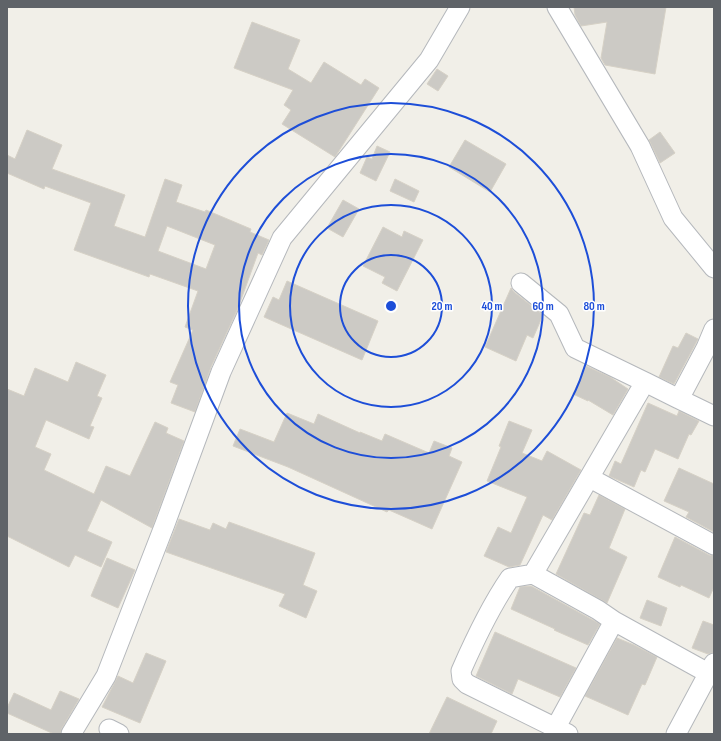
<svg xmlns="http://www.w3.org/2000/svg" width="721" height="741" font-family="'Sofia Sans Condensed',sans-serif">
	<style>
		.building { fill: #cccac5; stroke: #d6d1c6; fill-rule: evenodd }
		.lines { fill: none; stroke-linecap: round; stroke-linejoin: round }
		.street-casing { stroke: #b5b8bc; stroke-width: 21 }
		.street { stroke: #fff; stroke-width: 19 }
		.ring { fill: none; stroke: #1d4ed8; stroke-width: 2 }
		.centre { fill: #1d4ed8; stroke: #fff; stroke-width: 2 }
		.ring-label { font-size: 12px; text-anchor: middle; font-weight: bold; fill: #1d4ed8; stroke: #fff; stroke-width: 3; stroke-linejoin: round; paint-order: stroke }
	</style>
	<rect width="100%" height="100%" fill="#f1efe8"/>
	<path class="building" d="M574 7H666L655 74 605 65 601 58 607 22 581 26 575 15Z
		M252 22 300 40 288 69 311 83 324 62 361 85 365 79 379 88 335 157 282 124 291 110 284 105 293 90 234 68Z
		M437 69 448 76 438 91 427 84Z
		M27 130 62 145 52 169 125 195 114 226 145 237 165 179 182 185 176 202 205 212 206 210 251 229 250 232 269 240 262 255 258 253 238 308 211 367 195 412 171 403 178 385 170 382 193 330 185 327 198 291 150 274 149 277 74 250 91 203 45 186 44 189 7 173V155L15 159ZM167 226 215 245 206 269 158 251Z
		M660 132 675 153 660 163 649 140Z
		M465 140 506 164 490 192 449 167Z
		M377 146 390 152 376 181 360 173 367 157 372 159Z
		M395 179 419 191 414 202 390 191Z
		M343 200 359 209 343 237 327 228Z
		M383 227 402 237 404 231 423 240 397 291 382 283 385 277 363 266Z
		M287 281 378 321 362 360 264 317 273 297 279 300Z
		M511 288 514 292 543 315 533 338 527 335 516 361 485 347Z
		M686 333 698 339 674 384 659 377 673 346 678 348Z
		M76 362 106 375 97 396 102 398 90 426 94 427 89 439 46 420 35 447 51 454 44 470 94 494 106 466 130 476 155 422 168 428 166 433 184 441 152 528 101 500 87 531 112 542 101 567 75 555 69 567 7 536V389L24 396 35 368 68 382Z
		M586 366 610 377 628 389 613 415 588 400V401L573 394Z
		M648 403 677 416 679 411 699 421 691 435 689 434 678 459 655 449 645 472 641 470 634 487 609 476 615 461 621 464Z
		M287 413 314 424 318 414 360 433V432L382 441 385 434 429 453 434 441 452 448 449 456 462 462 432 529 389 510 387 512 288 467 233 446 240 429 274 442Z
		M509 421 532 430 522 453 542 461 547 451 581 470 552 520 543 515 520 565 509 567 484 556 498 527 511 533 527 497 487 481 501 447 499 446Z
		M679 468 714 484V532L686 517 689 512 664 501Z
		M599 495 625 509 609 548 627 557 607 603 556 574 584 513 590 515Z
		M179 519 210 530 213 523 226 529 229 522 315 553 303 585 317 591 306 618 279 606 285 594 166 552Z
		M675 537 709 555 714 556V587L709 598 681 585 680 587 658 577Z
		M107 558 135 570 118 608 91 596Z
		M531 586 600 624 588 645 554 630 555 629 511 609 520 587Z
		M647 600 667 608 661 626 640 618Z
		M703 621 714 625V652L708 654 692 648Z
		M495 632 576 668 560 697 518 679 512 694 476 676Z
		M617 638 634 645 657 657 645 685 642 684 628 715 585 696Z
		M146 653 166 661 140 723 102 707 118 676 133 683Z
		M60 691 79 699 62 728 60 734H54L7 713V708L14 693 51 710Z
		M447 697 497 721 491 734H429Z"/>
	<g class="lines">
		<defs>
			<path id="street" d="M557 7 640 146 673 218 714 268
				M521 283 559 314 575 348 645 382
				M714 329 706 348 679 399 714 416
				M590 478 714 545
				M533 574 598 610 614 621 556 727
				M614 621 708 673
				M109 729 119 734
				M71 734 106 676 165 524 221 372 282 238 429 60 460 7
				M568 734 467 684 462 679 461 671C475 639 490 607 510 578L533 574 645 382 679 399
				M676 734 714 663"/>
		</defs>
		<use href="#street" class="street-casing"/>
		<use href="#street" class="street"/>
	</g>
	<g class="ring">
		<circle cx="391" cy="306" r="51"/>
		<circle cx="391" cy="306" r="101"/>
		<circle cx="391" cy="306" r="152"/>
		<circle cx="391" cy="306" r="203"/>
	</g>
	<circle cx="391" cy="306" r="6" class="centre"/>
	<g class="ring-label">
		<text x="442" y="310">20 m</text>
		<text x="492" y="310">40 m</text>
		<text x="543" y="310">60 m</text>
		<text x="594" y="310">80 m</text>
	</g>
	<rect width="721" height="741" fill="none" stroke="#5f6368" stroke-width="16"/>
</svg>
